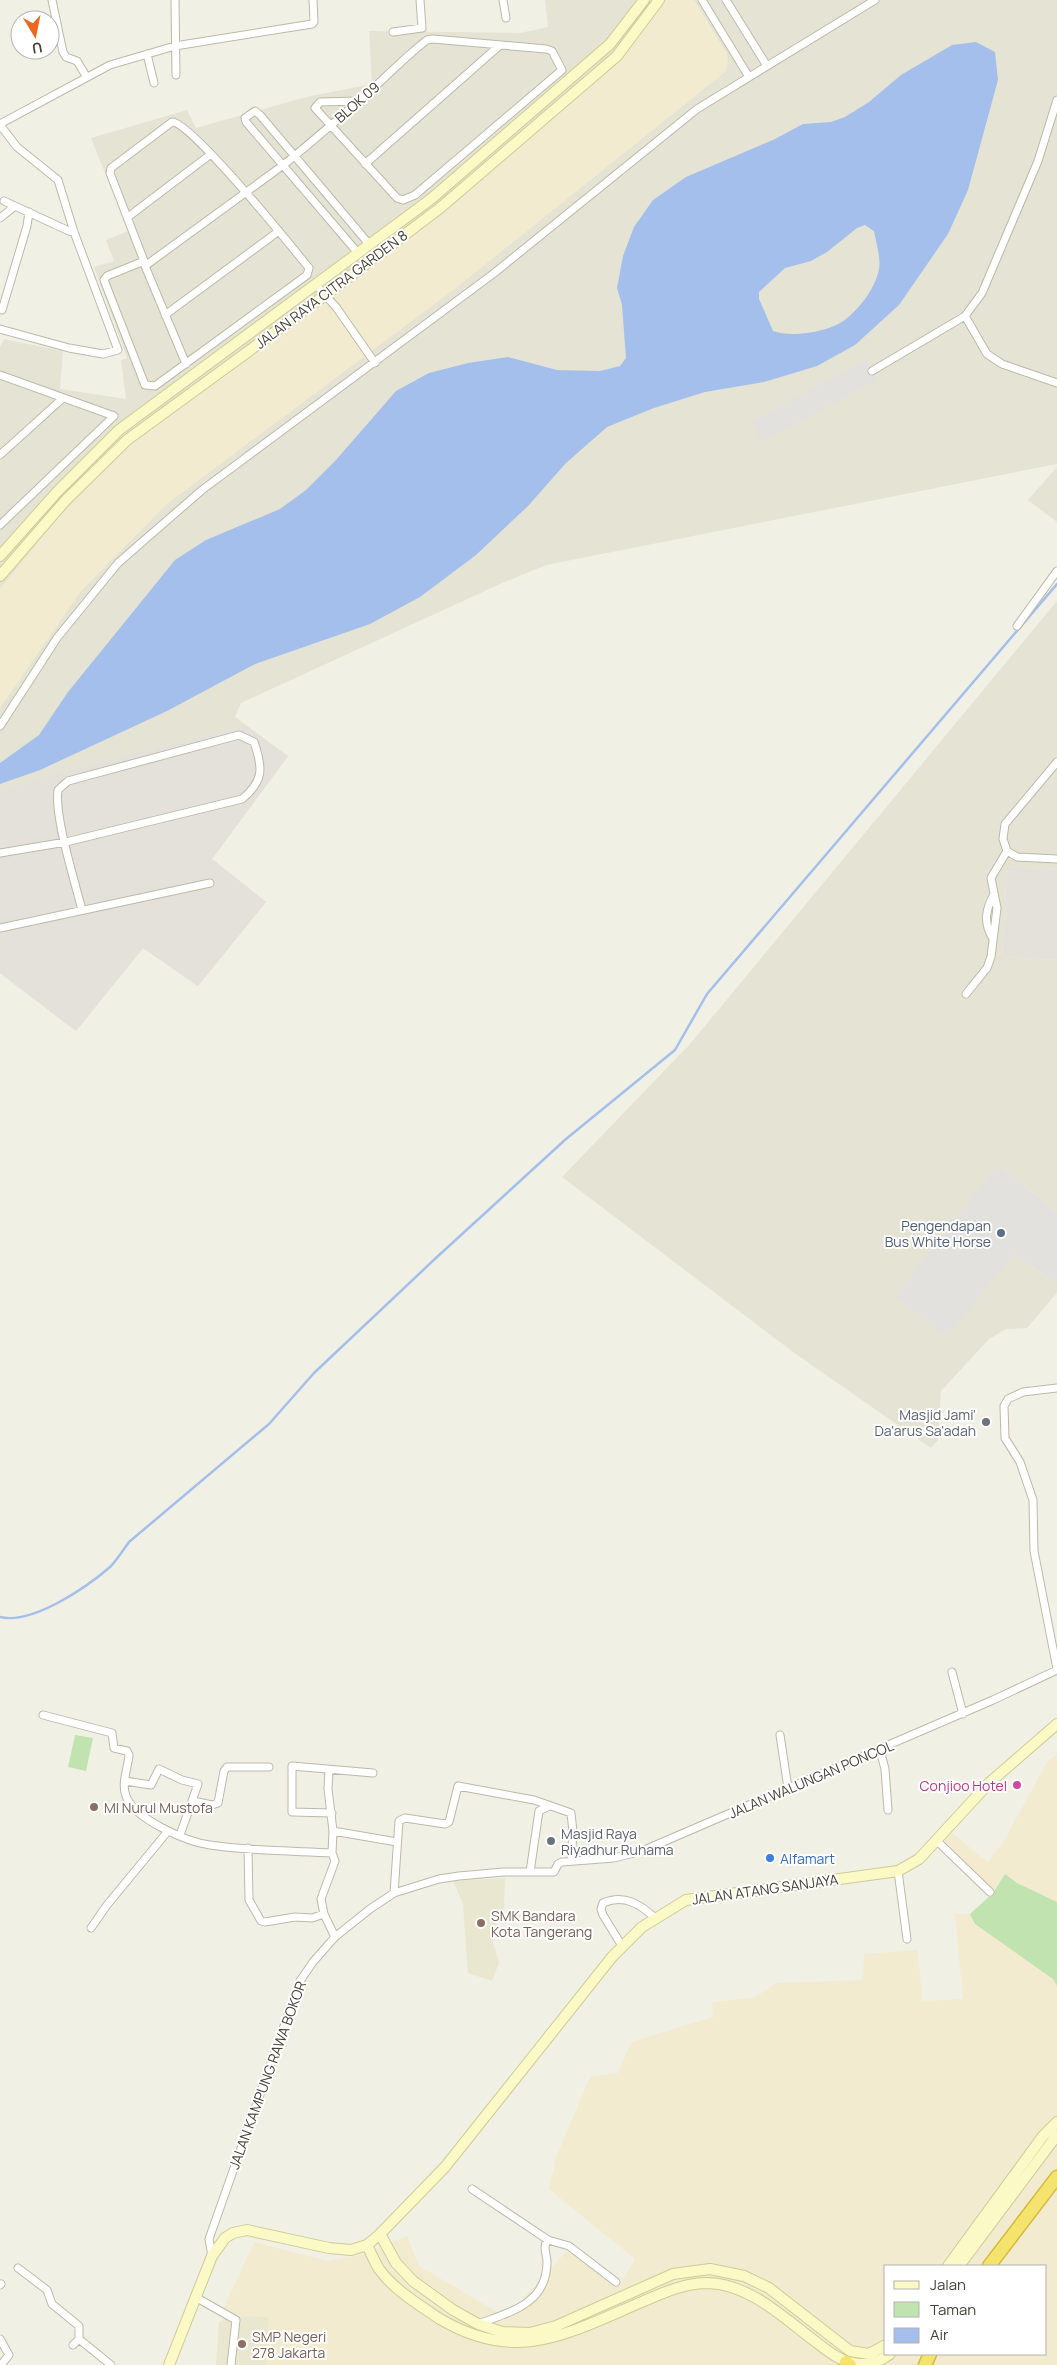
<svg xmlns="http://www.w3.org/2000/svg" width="1057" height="2365" font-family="Manrope,sans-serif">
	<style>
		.residential { fill: #e5e3d3 }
		.commercial { fill: #f2ebd0; fill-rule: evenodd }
		.industrial { fill: #e3e1da }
		.education { fill: #e9e7cf }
		.green { fill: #c1e3af }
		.parking { fill: #e2e1dd }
		.water { fill: #a4bfeb; fill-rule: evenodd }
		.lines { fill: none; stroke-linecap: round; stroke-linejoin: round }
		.stream { stroke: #a4bfeb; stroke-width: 2.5 }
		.street-casing { stroke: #bcb9a8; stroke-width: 9 }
		.secondary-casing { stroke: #cecb97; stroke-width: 12 }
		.highway-casing { stroke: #d3ba3d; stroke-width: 15 }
		.street { stroke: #fff; stroke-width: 7 }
		.secondary { stroke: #fbf9c5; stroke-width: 10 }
		.highway { stroke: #f4e36c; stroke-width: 12 }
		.service-dot { fill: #5c6f8a; stroke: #fff; stroke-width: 2 }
		.worship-dot { fill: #6b7280; stroke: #fff; stroke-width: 2 }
		.hotel-dot { fill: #d1479c; stroke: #fff; stroke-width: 2 }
		.education-dot { fill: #8d6e63; stroke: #fff; stroke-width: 2 }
		.shop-dot { fill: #3f7fe0; stroke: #fff; stroke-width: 2 }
		.labels { text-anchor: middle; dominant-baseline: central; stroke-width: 4; stroke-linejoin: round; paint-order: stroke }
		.street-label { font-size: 14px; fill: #434035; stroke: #fff }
		.service-label { font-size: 14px; fill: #4e5e75; stroke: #fff; text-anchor: end }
		.worship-label { font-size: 14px; fill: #5b616d; stroke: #fff; text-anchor: end }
		.hotel-label { font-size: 14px; fill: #b23c85; stroke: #fff; text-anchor: end }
		.education-label { font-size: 14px; fill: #785e54; stroke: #fff; text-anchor: start }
		.shop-label { font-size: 14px; fill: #366cbe; stroke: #fff; text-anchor: start }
	</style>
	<rect width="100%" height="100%" fill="#f1f0e5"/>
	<path class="residential" d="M545 0H1057V464L546 565 500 584 241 703 235 717 288 756 212 859 266 902 198 986 143 948 76 1031 0 973V347L4 339 63 351 60 389 126 399 121 360 127 358 94 267 114 261 106 240 128 231 91 138 187 110 196 128 306 97 372 84 369 31 520 33 548 27Z
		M1057 467V522L1028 500Z
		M1057 601V870L1007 867 1002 957 1057 960V1213L999 1164 1014 1254 1057 1284V1293L1027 1328 1006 1329 989 1339 941 1391 938 1440 931 1448 797 1355 562 1177 690 1044Z"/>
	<path class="commercial" d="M665 0H694L727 54 728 63 725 72 456 288 167 504 81 591 0 708V589L59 516 130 444 426 226 620 59Z
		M1057 1755V1902L1017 1883 1005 1874 993 1893 944 1840 951 1832 988 1862 1005 1839 1048 1760Z
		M955 1914H970L976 1924 1053 1979 1057 1986V2365H264L262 2322 223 2310 254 2242 328 2261 365 2254 407 2236 419 2266 506 2317 567 2251 621 2283 635 2259 549 2189 557 2155 590 2077 618 2073 631 2042 713 2017 712 2002 754 1998 776 1983 863 1980 864 1954 918 1950 922 2001 963 1999ZM886 2266H1046V2354H886Z"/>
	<path class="industrial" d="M246 726 288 756 212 859 266 902 198 986 143 948 76 1031 0 973V793L54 774Z
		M1007 867 1057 870V960L1002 957Z"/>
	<path class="education" d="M505 1878 504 1909 491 1936 499 1963 492 1981 468 1973 463 1904 453 1881Z
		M228 2316 268 2317 266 2365H216L219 2323Z"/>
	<path class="green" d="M75 1735 93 1738 86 1771 68 1767Z
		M1005 1874 1017 1883 1057 1902V1986L1053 1979 975 1924 970 1914 993 1893Z"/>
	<path class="parking" d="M868 359 878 379 762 442 751 422Z
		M999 1164 1057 1213V1284L1014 1254 946 1337 895 1296Z"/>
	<path class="water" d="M976 42 995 52 998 80 968 190 948 234 899 305 855 345 817 366 764 382 705 392 654 408 607 427 566 463 528 506 476 555 420 597 370 624 255 664 167 711 40 770 0 784V763L39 735 68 692 175 560 206 540 280 509 306 490 336 460 396 391 429 373 468 363 508 357 557 370 600 371 620 366 626 358 622 305 617 288 623 256 634 227 653 200 686 177 775 139 803 124 831 122 845 117 869 102 901 75 952 45ZM865 225 874 231C876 242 881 258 879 269 876 287 860 308 846 319 831 332 791 338 773 331L759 299V292L785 268 811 261 827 252 857 228Z"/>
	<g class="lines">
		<path class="stream" d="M0 1617C32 1625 87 1587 110 1567 117 1560 123 1550 129 1542L269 1424 314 1373 437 1257 566 1139 675 1050 707 994 1057 584"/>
		<defs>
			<path id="street" d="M52 0 63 52 66 57 77 61 86 76
				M175 0 176 75
				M503 0 506 18
				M702 0 749 77
				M726 0 767 66
				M393 32 422 28 420 0
				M147 54 154 83
				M0 124 110 65 175 46 312 24 314 22 313 0
				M0 125 17 147 58 180 74 232 118 350 103 354 69 348 0 329
				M365 164 499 46
				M4 201 69 231 74 232
				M128 217 211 154
				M0 218 15 206
				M358 253 246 122 245 118 255 111 260 115 369 244
				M144 261 107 276 104 280 145 385 155 386 307 275 309 268C292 247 190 121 172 122L111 168 110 173 144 261 145 266 186 364
				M145 266 282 166C311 143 339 118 367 94 387 76 406 56 427 40L433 39 546 49 552 51 562 70 415 195 403 200 397 198 315 108 320 102 359 101
				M316 285 336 307 375 363
				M2 310 27 226 29 212
				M165 315 279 231
				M965 316 987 354 1002 364 1057 383
				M872 371 965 316 982 293 1038 161 1057 100
				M0 375 114 416 0 525
				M0 455 63 398
				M1017 626 1057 571
				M0 726 57 638 118 563 202 490 493 274 697 109 875 0
				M1057 762 1005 824 1003 839 1007 851 1017 857 1057 859
				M0 853 66 842 242 799C264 781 263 768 254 742L239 735 68 781 58 790C54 816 75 882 82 910
				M0 928 210 883
				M992 937C983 921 986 909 994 894
				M966 994 987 968 991 957 997 908 991 878 1007 851
				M1057 1388 1023 1392 1008 1399 1004 1406 1005 1438 1020 1462 1033 1500 1034 1551 1057 1669
				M952 1672 963 1714
				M43 1715 112 1733 114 1748 127 1751 129 1755C128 1768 121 1783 126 1796 134 1819 187 1842 210 1845 250 1851 292 1851 332 1853
				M780 1735 788 1788
				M880 1750 885 1769 888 1810
				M329 1770 328 1789 333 1831 397 1842
				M125 1781 151 1785 159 1769 182 1780 198 1784 180 1835
				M193 1801 212 1805 218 1803 224 1771 227 1767H269
				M332 1813 292 1812V1766L373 1773
				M333 1831 332 1853 335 1861 321 1899 324 1914 335 1937
				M936 1840 990 1892
				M248 1848 249 1900 261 1921 265 1922 295 1917 312 1918 324 1914
				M898 1871 907 1939
				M530 1872 539 1811 549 1806
				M394 1893 399 1821 405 1818 445 1824 449 1822 458 1786 534 1800 571 1813 573 1832 571 1861
				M91 1928 107 1905 168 1831
				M622 1946 603 1915 601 1909 603 1903C624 1894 640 1904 655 1918
				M472 2189 548 2240
				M212 2256 209 2239 300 1981 313 1962 335 1937 370 1909 394 1893 439 1879 459 1876 503 1872H554L558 1864 562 1862 614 1858 642 1851 993 1700 1057 1670
				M18 2268 47 2290 52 2304 79 2326V2339L73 2345
				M0 2285 1 2284
				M197 2298 236 2320 231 2365
				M478 2324C510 2312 547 2304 547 2262 547 2254 542 2247 548 2240L569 2246 616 2282
				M0 2339 9 2355 1 2365
				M79 2339 111 2365"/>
			<path id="secondary" d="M0 556 57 492 119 430 431 199 610 44 644 0
				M0 576 65 501 127 440 324 296 440 208 617 56 659 0
				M380 2234 396 2263 413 2281 453 2310 478 2324 502 2332 530 2333 556 2326 673 2274 710 2269 744 2276 769 2288 850 2351 869 2354 886 2345
				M367 2245C371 2253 374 2261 379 2269 393 2289 419 2305 440 2319 518 2365 568 2333 644 2301 665 2292 685 2283 708 2283 750 2284 785 2319 816 2342 829 2352 842 2363 859 2364 871 2365 880 2361 890 2354
				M948 2266 1043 2136 1057 2122
				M959 2266 1057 2135
				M169 2365 212 2256 225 2238 233 2233 247 2230 329 2248 351 2250 367 2245 380 2234 445 2167 612 1957 642 1927 686 1900 898 1871 919 1859 989 1783 1057 1724"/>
			<path id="highway" d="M989 2266 1057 2177
				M846 2362 850 2365
				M925 2365 930 2354"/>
		</defs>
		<use href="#street" class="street-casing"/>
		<use href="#secondary" class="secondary-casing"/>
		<use href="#highway" class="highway-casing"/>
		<use href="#street" class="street"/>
		<use href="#secondary" class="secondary"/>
		<use href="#highway" class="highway"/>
	</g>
	<circle class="service-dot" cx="1001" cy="1233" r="5"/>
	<g class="worship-dot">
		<circle cx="986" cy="1422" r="5"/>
		<circle cx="551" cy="1841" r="5"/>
	</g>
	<circle class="hotel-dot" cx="1017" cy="1785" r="5"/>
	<g class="education-dot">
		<circle cx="94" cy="1807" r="5"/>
		<circle cx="481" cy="1923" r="5"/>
		<circle cx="242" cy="2344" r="5"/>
	</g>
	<circle class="shop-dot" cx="770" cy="1858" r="5"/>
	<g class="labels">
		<g class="street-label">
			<text transform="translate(357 102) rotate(-41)">BLOK 09</text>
			<text transform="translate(331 289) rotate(-37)">JALAN RAYA CITRA GARDEN 8</text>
			<text transform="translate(811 1779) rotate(-23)">JALAN WALUNGAN PONCOL</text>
			<text transform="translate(765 1889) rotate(-8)">JALAN ATANG SANJAYA</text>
			<text transform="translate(267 2075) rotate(-70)">JALAN KAMPUNG RAWA BOKOR</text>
		</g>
		<g class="service-label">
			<text x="991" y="1225">Pengendapan<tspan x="991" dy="16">Bus White Horse</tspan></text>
		</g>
		<g class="worship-label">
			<text x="976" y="1414">Masjid Jami'<tspan x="976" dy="16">Da'arus Sa'adah</tspan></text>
			<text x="561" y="1833" text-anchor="start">Masjid Raya<tspan x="561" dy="16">Riyadhur Ruhama</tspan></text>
		</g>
		<g class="hotel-label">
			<text x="1007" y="1785">Conjioo Hotel</text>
		</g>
		<g class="education-label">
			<text x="104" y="1807">MI Nurul Mustofa</text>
			<text x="491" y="1915">SMK Bandara<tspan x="491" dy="16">Kota Tangerang</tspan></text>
			<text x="252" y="2336">SMP Negeri<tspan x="252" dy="16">278 Jakarta</tspan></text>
		</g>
		<g class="shop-label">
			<text x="780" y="1858">Alfamart</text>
		</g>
	</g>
	<rect x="884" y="2265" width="162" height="90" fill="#ffffff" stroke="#b4b3ae"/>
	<rect x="894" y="2281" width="25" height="8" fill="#fbf9c5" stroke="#b4b3ae"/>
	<text x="930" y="2290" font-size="15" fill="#434035">Jalan</text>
	<rect x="894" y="2302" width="25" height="15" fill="#c1e3af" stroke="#b4b3ae"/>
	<text x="930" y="2315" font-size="15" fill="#434035">Taman</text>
	<rect x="894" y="2328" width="25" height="15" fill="#a4bfeb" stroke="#b4b3ae"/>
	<text x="930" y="2340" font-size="15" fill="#434035">Air</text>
	<g transform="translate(35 35) rotate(170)"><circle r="24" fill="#ffffff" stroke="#b4b3ae"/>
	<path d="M0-4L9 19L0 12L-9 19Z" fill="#ec6821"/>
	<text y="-8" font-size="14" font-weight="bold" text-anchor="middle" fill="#434035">U</text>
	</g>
</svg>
